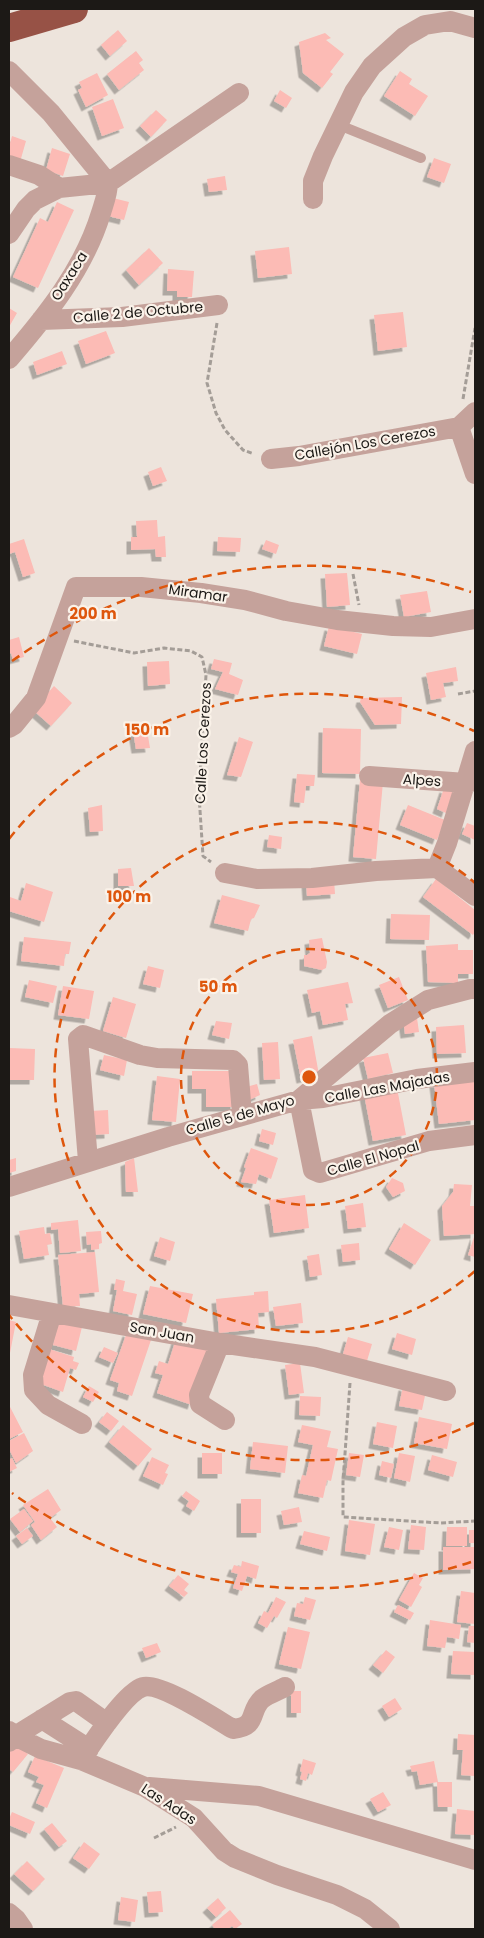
<svg xmlns="http://www.w3.org/2000/svg" width="484" height="1938" font-family="Poppins,sans-serif">
	<style>
		.building { fill: #fcbbb5; filter: url(#shadow) }
		.lines { fill: none; stroke-linecap: round; stroke-linejoin: round }
		.path { stroke: #a49d97; stroke-width: 3; stroke-dasharray: 5 2.5; stroke-linecap: butt }
		.lane { stroke: #c5a29b; stroke-width: 10 }
		.street { stroke: #c5a29b; stroke-width: 20 }
		.highway { stroke: #975246; stroke-width: 28 }
		.ring { fill: none; stroke: #de560c; stroke-width: 2.5; stroke-dasharray: 9 6 }
		.labels { text-anchor: middle; dominant-baseline: central; stroke-width: 4.5; stroke-linejoin: round; paint-order: stroke }
		.street-label { font-size: 14px; fill: #1c1916; stroke: #faf2e9 }
		.centre { fill: #de560c; stroke: #faf2e9; stroke-width: 2.5 }
		.ring-label { font-size: 15px; text-anchor: middle; font-weight: bold; fill: #de560c; stroke: #faf2e9; stroke-width: 4.5; stroke-linejoin: round; paint-order: stroke }
	</style>
	<defs>
		<filter id="shadow"><feDropShadow dx="-4.5" dy="4.5" stdDeviation="0" flood-color="#0004"/></filter>
	</defs>
	<rect width="100%" height="100%" fill="#ede4dc"/>
	<path class="building" d="M118 30 127 41 110 56 101 45Z
		M325 33 331 38 326 40 344 54 330 72 333 74 322 88 303 73 299 42Z
		M136 51 143 60 139 63 144 70 119 90 107 74Z
		M400 71 412 79 409 84 428 96 415 116 384 96Z
		M97 73 108 95 86 107 78 90 82 88 79 82Z
		M280 90 292 98 286 108 274 101Z
		M113 99 124 128 102 136 92 107Z
		M156 110 167 120 151 137 140 126Z
		M12 136 26 141 20 162 9 159V147Z
		M52 148 70 154 63 176 46 170Z
		M434 158 451 164 444 183 427 177Z
		M225 176 227 190 209 192 207 179Z
		M113 198 129 202 124 220 108 216Z
		M57 202 74 210 38 288 13 277 40 218 48 222Z
		M289 247 292 274 258 278 255 251Z
		M149 248 163 263 139 285 126 270Z
		M168 269 194 271 192 297H177V291H167Z
		M9 308 17 313 9 327Z
		M403 312 407 347 378 351 374 315Z
		M106 331 115 353 86 364 78 341Z
		M62 351 67 364 37 375 33 362Z
		M161 467 167 481 153 486 148 472Z
		M157 520 158 537 165 536 166 557H156L155 549 131 550V537H137L136 521Z
		M218 537 241 538 240 552 217 551Z
		M24 539 35 573 23 577 15 552 9 554V544Z
		M266 540 279 545 276 554 262 549Z
		M347 573 350 605 327 607 325 574Z
		M427 591 431 612 404 617 400 595Z
		M329 626 362 634 357 654 324 646Z
		M19 637 24 657 13 660 11 653 9 654V640Z
		M214 659 232 663 229 674 243 680 238 695 215 689 223 672 211 669Z
		M169 661 170 684 148 686 147 662Z
		M456 667 458 681 443 683 446 697 431 700 426 673Z
		M54 686 72 703 51 726 33 710Z
		M402 697 401 724 375 725 360 702 361 698Z
		M323 728 361 729 360 774 322 773Z
		M147 730 150 748 136 749 133 731Z
		M239 737 253 742 241 777 227 775Z
		M297 774 315 775 314 786H306L304 803 294 802Z
		M360 780 383 782 376 859 353 857Z
		M444 788 453 792 446 813 437 809Z
		M102 805 103 831 90 832 88 808Z
		M408 805 445 820 437 840 400 825Z
		M467 823 475 826V840L462 834Z
		M269 835 282 837 281 849 267 847Z
		M131 868 134 886H118V869Z
		M334 879 335 894 307 896 306 881Z
		M436 879 475 910V932L473 935 423 897Z
		M26 883 53 892 44 922 9 911 10 897 21 901Z
		M222 895 260 905 254 918 251 919 248 931 214 923Z
		M391 914 430 915 429 940 390 939Z
		M24 937 71 942 69 954H65L64 966 21 961Z
		M322 938 327 962 326 968 322 970 304 966V955H307L310 953 309 940Z
		M458 944V950H473V974H458V983L428 982 426 946Z
		M148 966 164 970 160 988 143 984Z
		M399 977 408 1000 388 1008 379 985Z
		M29 980 57 986 53 1003 25 997Z
		M348 982 353 1003 345 1004 348 1020 323 1025 320 1011 312 1013 307 990Z
		M63 986 94 991 89 1019 58 1015Z
		M113 997 136 1004 126 1038 103 1031Z
		M417 1018 419 1032 405 1034 403 1020Z
		M216 1021 232 1023 229 1039 212 1035Z
		M464 1025 466 1053 437 1054 436 1027Z
		M312 1036 319 1075 301 1079 293 1040Z
		M278 1042 280 1079 264 1080 262 1043Z
		M9 1048 35 1049 34 1080H9Z
		M388 1053 393 1073 368 1079 363 1058Z
		M104 1055 127 1060 124 1076 100 1070Z
		M192 1071H235V1107H206V1089H192Z
		M157 1076 180 1079 176 1122 152 1120Z
		M474 1079 475 1120 439 1124 434 1083Z
		M257 1084 260 1095 247 1101 246 1087Z
		M397 1088 406 1135 373 1141 364 1094Z
		M108 1110 109 1134 91 1135 90 1111Z
		M262 1129 276 1133 273 1145 259 1141Z
		M251 1148 278 1158 271 1179 259 1174 256 1184 241 1182 246 1168 244 1167Z
		M16 1158V1171L9 1173V1160Z
		M134 1158 138 1192H126L125 1162Z
		M392 1178 403 1183 405 1191 393 1197 386 1187Z
		M454 1184 472 1185 470 1206H475V1257L468 1255 475 1234 444 1236 442 1206 453 1192Z
		M305 1195 309 1228 274 1233 269 1200Z
		M363 1203 366 1227 348 1229 345 1206Z
		M78 1220 81 1251 60 1253 58 1229 51 1230V1223Z
		M404 1223 431 1240 415 1265 389 1249Z
		M44 1227 45 1234 50 1233 52 1244 47 1245 49 1255 24 1259 19 1231Z
		M101 1231 102 1243 99 1244V1249L91 1250V1244L87 1245 86 1232Z
		M160 1237 175 1242 170 1261 154 1256Z
		M359 1243 360 1260 343 1262 341 1245Z
		M95 1252 99 1292 79 1294 80 1306 63 1307 58 1255Z
		M319 1254 322 1275 310 1277 307 1256Z
		M116 1279 125 1281 123 1291 137 1294 132 1315 113 1311 117 1290H114Z
		M150 1286 193 1294 186 1323 143 1314Z
		M268 1291 269 1312 258 1313 259 1329 219 1333 216 1299 254 1295V1292Z
		M301 1303 303 1323 276 1326 273 1307Z
		M9 1320 16 1322 10 1353H9Z
		M59 1321 82 1327 76 1351 53 1345Z
		M127 1332 151 1340 132 1396 117 1391 119 1383 110 1380Z
		M397 1333 416 1339 412 1355 392 1349Z
		M348 1337 372 1344 367 1361 343 1354Z
		M176 1339 210 1351 192 1405 157 1393 163 1375 155 1373 159 1361 168 1364Z
		M104 1347 118 1353 113 1363 99 1357Z
		M49 1349 74 1357 73 1361 79 1363 76 1370 70 1368 63 1392 38 1383Z
		M300 1363 304 1393 289 1395 285 1365Z
		M89 1386 99 1392 93 1402 83 1397Z
		M403 1386 426 1391 422 1410 399 1406Z
		M300 1396 321 1397 320 1416 299 1415Z
		M9 1405 23 1432 9 1439Z
		M107 1412 119 1421 111 1431 99 1422Z
		M419 1417 452 1424 447 1449 414 1443Z
		M377 1422 397 1426 393 1448 373 1444Z
		M123 1425 152 1449 138 1466 109 1442Z
		M302 1425 331 1431 327 1447 338 1449 331 1481 327 1480 323 1498 298 1493 302 1475 306 1476 313 1445 298 1442Z
		M24 1433 33 1451 16 1463 9 1449V1441Z
		M253 1442 288 1446 285 1473 250 1469Z
		M202 1453H222V1474H202Z
		M349 1453 364 1455 360 1477 346 1475Z
		M399 1453 415 1456 410 1482 394 1478Z
		M432 1455 457 1462 453 1477 428 1470Z
		M152 1457 169 1465 165 1473 168 1474 163 1485 143 1476Z
		M12 1458 17 1468 9 1472V1460Z
		M382 1461 394 1464 391 1478 379 1475Z
		M48 1489 61 1510 50 1518 57 1527 41 1540 31 1525 35 1522 23 1505Z
		M186 1491 200 1501 194 1511 186 1506 189 1501 182 1496Z
		M241 1499H261V1533H241Z
		M299 1507 302 1522 284 1525 281 1511Z
		M24 1509 33 1521 20 1532 10 1519Z
		M349 1520 375 1524 370 1555 345 1551Z
		M411 1525 426 1527 424 1550 408 1549Z
		M389 1527 403 1530 399 1550 384 1547Z
		M447 1527H467V1546H446Z
		M27 1528 33 1536 22 1544 16 1536Z
		M469 1530H475V1543H469Z
		M304 1531 330 1537 327 1551 300 1544Z
		M443 1547H475V1569L443 1570Z
		M242 1561 259 1566 256 1579 247 1576 242 1591 233 1588 238 1574 231 1572 234 1565 241 1567Z
		M414 1573 423 1578 419 1585 422 1587 411 1607 399 1600Z
		M178 1575 189 1584 184 1590 188 1593 184 1597 169 1586Z
		M461 1591 475 1593V1624L457 1622Z
		M276 1597 286 1602 277 1618 274 1616 267 1628 258 1623 264 1611 268 1613Z
		M305 1597 316 1600 310 1620 294 1616 297 1603 303 1604Z
		M398 1605 414 1613 410 1620 394 1612Z
		M430 1620 461 1625 459 1639 447 1637 445 1648 427 1646Z
		M469 1626H475V1643L467 1642Z
		M288 1627 310 1632 301 1669 279 1664Z
		M157 1643 161 1652 146 1658 142 1648Z
		M386 1650 395 1657 383 1673 373 1665Z
		M453 1651 475 1652V1675L451 1674Z
		M291 1691H301V1713H291Z
		M395 1698 402 1709 389 1717 382 1706Z
		M458 1734 475 1735V1776L461 1775 463 1750H457Z
		M14 1743 28 1754 13 1772 9 1769V1750Z
		M35 1756 64 1768 47 1808 36 1803 44 1785 36 1782 39 1777 28 1772Z
		M303 1759 316 1763 312 1775 308 1773 306 1781 300 1779 302 1772 300 1771Z
		M434 1761 438 1782 420 1785 417 1771 412 1772 410 1766Z
		M437 1782H452V1807H438Z
		M383 1792 391 1805 378 1812 370 1799Z
		M457 1809 475 1811V1835L455 1834Z
		M12 1812 35 1822 30 1834 9 1825V1819Z
		M52 1823 67 1841 59 1847 44 1829Z
		M84 1842 100 1854 89 1869 73 1858Z
		M27 1861 45 1879 33 1891 14 1874Z
		M161 1891 163 1912 149 1913 147 1892Z
		M121 1897 138 1900 135 1922 118 1920Z
		M218 1898 226 1908 216 1917 207 1908Z
		M230 1910 242 1924 235 1929 232 1926 228 1929H215L212 1925Z"/>
	<g class="lines">
		<path class="path" d="M217 323 207 383 216 413 225 430 243 450 254 454
			M463 399 475 328
			M353 574 359 605
			M74 641 134 653 164 648 191 651 202 657 206 675 199 795 203 856 211 862
			M458 694 475 691
			M350 1383 343 1482V1517L441 1523 475 1521
			M154 1838 176 1827"/>
		<path class="lane" d="M339 125 421 158"/>
		<path class="street" d="M9 71 51 113 108 183
			M9 165 39 175 59 188
			M313 199V181L323 156 354 92 372 66 404 37 425 25 450 21 475 28
			M9 234 26 209 35 200 59 188 108 183 239 93
			M41 320 122 317 218 305
			M9 359C47 315 84 269 101 213 104 203 108 193 108 183
			M475 412 459 427 475 474
			M271 459 299 456 459 427
			M9 728 14 725 36 698 76 587H141L201 593 245 600 286 611 337 620 393 626 431 627 475 619
			M475 751 447 843 437 868 475 896
			M369 776 466 783 475 781
			M225 873 257 879 312 878 376 871 437 868
			M475 1072 417 1079 323 1098 299 1100 313 1170 320 1173 429 1141 475 1135
			M88 1161 78 1039 83 1035 140 1055 157 1058 233 1060 238 1065 242 1114
			M9 1187 168 1137 299 1100 390 1024 428 1000 470 989H475
			M9 1305 220 1343 315 1357 446 1391
			M52 1313 33 1375 34 1390 48 1405 82 1424
			M220 1343 199 1395 200 1404 225 1420
			M42 1719 89 1749
			M9 1731 15 1736 41 1749 81 1760 145 1787 194 1818 224 1851 235 1858 277 1875 337 1895 365 1909 390 1929
			M9 1742 15 1736 70 1702 76 1701 107 1723
			M81 1760C93 1743 124 1693 143 1687 160 1682 216 1719 233 1729 259 1726 248 1712 262 1699 268 1694 278 1691 285 1687
			M149 1787 259 1796 475 1860
			M9 1913 16 1919 23 1929"/>
		<path class="highway" d="M9 28 74 9"/>
	</g>
	<g class="ring">
		<circle cx="309" cy="1077" r="128"/>
		<path d="M475 1271A255 255 0 1 1 475 883"/>
		<path d="M474 1423A383 383 0 0 1 9 1315M9 839A383 383 0 0 1 474 731"/>
		<path d="M471 1562A511 511 0 0 1 12 1493M12 661A511 511 0 0 1 471 592"/>
	</g>
	<g class="labels">
		<g class="street-label">
			<text transform="translate(69 276) rotate(-58)">Oaxaca</text>
			<text transform="translate(138 312) rotate(-5)">Calle 2 de Octubre</text>
			<text transform="translate(365 443) rotate(-10)">Callejón Los Cerezos</text>
			<text transform="translate(198 593) rotate(8)">Miramar</text>
			<text transform="translate(203 743) rotate(-87)">Calle Los Cerezos</text>
			<text transform="translate(422 780) rotate(4)">Alpes</text>
			<text transform="translate(387 1087) rotate(-10)">Calle Las Majadas</text>
			<text transform="translate(240 1115) rotate(-16)">Calle 5 de Mayo</text>
			<text transform="translate(373 1158) rotate(-16)">Calle El Nopal</text>
			<text transform="translate(162 1332) rotate(10)">San Juan</text>
			<text transform="translate(169 1804) rotate(33)">Las Adas</text>
		</g>
	</g>
	<circle cx="309" cy="1077" r="8" class="centre"/>
	<g class="ring-label">
		<text x="93" y="619">200 m</text>
		<text x="147" y="735">150 m</text>
		<text x="129" y="902">100 m</text>
		<text x="218" y="992">50 m</text>
	</g>
	<rect width="484" height="1938" fill="none" stroke="#1c1916" stroke-width="20"/>
</svg>
